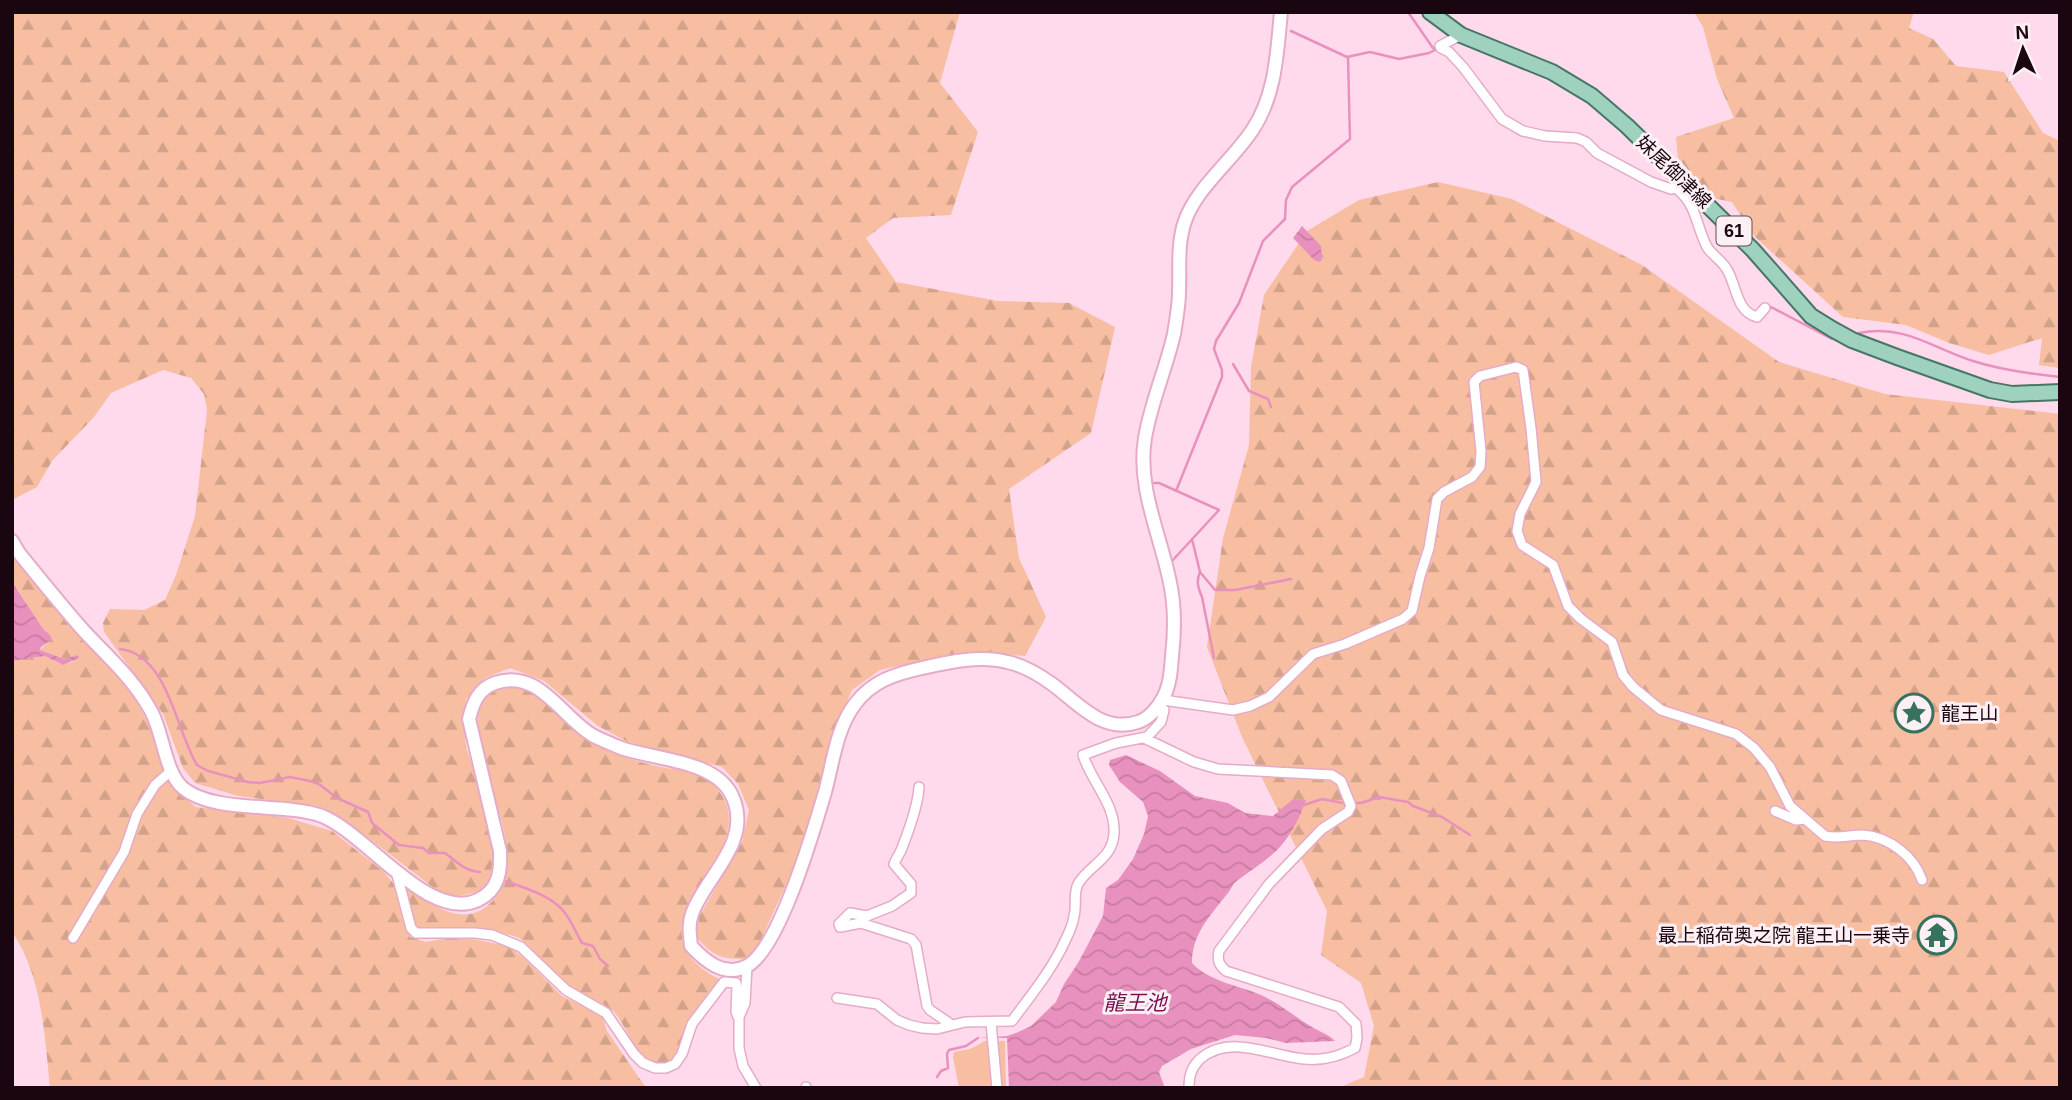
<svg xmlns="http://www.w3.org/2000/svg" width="2072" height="1100" font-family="Helvetica,'Noto Sans JP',sans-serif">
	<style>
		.grass { fill: #f7bea2 }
		.forest { fill: url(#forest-firs) }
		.water { fill: url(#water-waves) }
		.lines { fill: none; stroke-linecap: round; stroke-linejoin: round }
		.stream { stroke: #e991be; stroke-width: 2.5 }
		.street-casing { stroke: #e5abc7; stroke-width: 12 }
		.secondary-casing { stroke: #e5abc7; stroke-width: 16 }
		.primary-casing { stroke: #467666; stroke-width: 18 }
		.street { stroke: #fff; stroke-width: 9 }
		.secondary { stroke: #fff; stroke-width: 12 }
		.primary { stroke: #9fd1bf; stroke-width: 14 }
		.labels { text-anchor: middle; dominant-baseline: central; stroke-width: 6; stroke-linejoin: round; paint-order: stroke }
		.shield { fill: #fcf0f5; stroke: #5d4c55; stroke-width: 2 }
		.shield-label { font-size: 18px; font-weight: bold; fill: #190610 }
		.street-label { font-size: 19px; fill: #190610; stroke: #fcf0f5 }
		.poi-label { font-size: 19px; fill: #190610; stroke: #fcf0f5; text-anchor: start }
		.water-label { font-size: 21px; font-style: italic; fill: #781052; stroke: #fcf0f5 }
	</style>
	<defs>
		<pattern id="forest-firs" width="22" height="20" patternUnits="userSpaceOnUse" patternTransform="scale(1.75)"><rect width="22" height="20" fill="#f7bea2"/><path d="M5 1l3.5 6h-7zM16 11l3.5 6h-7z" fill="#d3a28a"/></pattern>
		<pattern id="water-waves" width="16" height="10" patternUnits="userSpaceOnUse" patternTransform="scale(1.75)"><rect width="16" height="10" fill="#e991be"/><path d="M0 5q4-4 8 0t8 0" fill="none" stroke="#c77ca2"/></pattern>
	</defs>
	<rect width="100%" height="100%" fill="#ffdaec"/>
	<path class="grass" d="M985 1041H1005L1006 1088H959L953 1057 954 1052 970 1049Z"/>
	<path class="forest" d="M12 12H960L940 83 978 132 951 215 893 218 866 238 896 282 998 301 1069 303 1115 327 1091 433 1009 489 1019 558 1046 617 1025 656 980 652 926 660 880 670 852 690 839 720 820 780 802 850 758 946 744 959C719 959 714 956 697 938L699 917 742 842 749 810 738 784 722 767 628 742 598 726 544 681 510 668 485 678 466 699 464 725 466 747 478 784 494 850 490 881 482 891 454 897 435 889 344 819 317 806 238 796 195 783 183 768 163 714 104 632 103 623 110 609 144 610 165 600 176 575 195 516 207 410 204 394 191 378 163 370 111 393 94 417 52 461 37 487 12 500Z
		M1694 12H1914L1909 28 1933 39 1956 66 2004 72 2043 133 2060 141V368L2039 365 2042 338 1989 355 1949 343 1906 325 1843 317 1754 236 1732 202 1713 198 1697 180 1678 158 1676 137 1734 118 1717 79 1703 27Z
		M1438 182 1512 199 1642 265 1779 362 1885 394 2060 414V1088H1338L1364 1077 1374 1026 1361 983 1321 955 1327 911 1242 737 1207 647 1223 538 1249 445 1251 367 1264 295 1307 231 1359 200Z
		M12 550 125 681 151 728 172 788 196 807 288 818 332 831 384 872 393 883 410 937 426 942 457 936 509 946 524 958 562 996 593 1011 603 1018 607 1031 646 1088H50C45 1038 42 974 12 932V661L45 656 60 664 70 663 78 658V656L66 659 40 650 50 641V636L44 630 12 582Z
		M516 683C522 686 530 688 536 692 564 709 580 740 615 753 629 759 646 764 661 767 684 771 707 772 721 794 764 859 614 926 721 980 710 996 693 1009 687 1028 682 1040 682 1058 667 1063 639 1073 629 1028 614 1012 601 1000 582 996 568 986 550 973 539 954 522 940 517 936 509 935 502 933 474 925 447 931 418 929L413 921 404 890 406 887C429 902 460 928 487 906 542 861 468 769 478 713 481 692 497 686 516 683Z"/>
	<path class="water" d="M1302 226 1321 246 1322 259 1320 262 1314 260 1293 238Z
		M12 582 44 630 51 636 50 641 41 647 40 650 65 659 78 655 79 658 63 665 45 656 12 661Z
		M1126 755 1160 771 1195 796 1228 803 1245 813 1273 816 1292 800H1306C1300 817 1292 833 1280 847 1267 861 1252 869 1238 880 1233 883 1232 888 1228 893 1211 915 1192 933 1192 963 1210 982 1238 985 1261 995 1279 1003 1295 1017 1312 1027 1320 1032 1328 1034 1335 1041L1286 1043 1266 1038 1235 1035 1191 1049 1162 1066 1159 1072 1165 1088H1009L1007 1038H978L1007 1036 1016 1033 1031 1026 1056 1002 1064 984 1078 963 1103 916 1106 888 1118 880 1133 859 1144 834 1148 816 1143 802 1120 782 1109 765 1110 760Z"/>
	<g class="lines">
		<path class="stream" d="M1408 12 1433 48 1441 51
			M1291 31 1347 57 1370 52 1399 59 1429 53 1435 50
			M1504 125 1520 135 1546 140
			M1636 179 1652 187
			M1734 298 1740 310
			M1769 309 1771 307 1832 339
			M1745 315 1754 321 1760 320
			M1859 333C1905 324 1932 348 1973 361 2001 370 2031 374 2060 377
			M1233 364 1249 391 1268 399 1271 407
			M1154 483H1159L1219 510 1172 561
			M1176 491 1222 377V370L1214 349 1216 341 1239 303 1263 241 1285 219 1286 200 1292 187 1350 139 1348 57
			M1192 539 1200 572 1215 590H1235L1291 579
			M1200 572C1196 581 1198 588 1202 597L1214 658
			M120 649C168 654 176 731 197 765L208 771 248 782 260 783 290 777 310 781 319 784 337 798 368 812 372 823 399 845 423 848 429 853H445C456 861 464 871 480 872
			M1304 805 1322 799 1343 803H1361L1379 797 1408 802 1413 806 1442 817 1470 835
			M505 881C525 888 553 896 565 913 572 922 576 933 582 943L593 946 600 959 608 966
			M937 1077 941 1071 948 1068 947 1054 949 1050 966 1046 978 1038"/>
		<defs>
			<path id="street" d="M1461 35 1440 46 1441 48 1449 52 1463 67 1502 119 1523 131 1545 136 1577 138 1586 142 1597 153 1651 182 1671 189 1686 184
				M1677 189C1697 205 1696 226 1707 247 1712 255 1721 260 1726 268 1737 284 1735 311 1757 317L1765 308
				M1163 700 1233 710 1250 706 1269 697 1313 654 1345 644 1403 619 1412 611 1420 576 1429 548 1437 499 1444 492 1472 477 1480 467 1481 451 1474 382 1480 376 1516 367 1523 370 1531 428 1536 482 1520 514 1517 531 1522 545 1553 565 1568 606 1581 619 1612 642 1623 675 1633 687 1661 710 1736 734 1754 748 1770 767 1790 806 1825 836C1838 839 1850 835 1863 835 1889 837 1914 856 1922 880
				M1144 738 1194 762 1218 769 1332 775 1341 781 1351 806 1348 812 1322 829 1269 884 1219 951C1217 960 1219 965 1226 971L1339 1007 1356 1024 1357 1038 1355 1048C1338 1057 1323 1061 1304 1059 1270 1056 1230 1033 1200 1059 1191 1068 1189 1076 1189 1088
				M919 787C918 806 909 830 902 848 900 854 896 858 894 864L911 884V893L892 906 867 916 850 913 839 924 840 927 861 923 911 939 916 945 927 1006 930 1010 952 1025
				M1775 811 1796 820 1805 819
				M396 871 411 928 416 933H475L492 935 521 947 566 990 606 1013 634 1054 643 1063 655 1068H666L675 1064 682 1054 692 1024 724 982 736 983 737 987 736 1012 739 1019
				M73 938 124 852 137 814 155 785 172 770
				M747 966 745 1003 739 1017V1048L743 1066 756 1088
				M837 998 877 1004 897 1020 909 1025 922 1028 937 1029 965 1022 1012 1021C1031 995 1052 970 1065 941 1069 933 1073 924 1074 916 1077 905 1073 894 1078 884 1089 865 1113 859 1114 833 1116 805 1091 781 1083 755L1116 743 1147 737 1161 722 1164 710 1159 704
				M991 1023 997 1088
				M806 1087V1088"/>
			<path id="secondary" d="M12 541 19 553C40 579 61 605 83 630 107 656 134 679 151 711 163 732 165 773 183 788 214 814 283 802 322 816 367 834 429 923 478 900 499 890 501 871 500 851L469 719C473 703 478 689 495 683 538 668 560 715 592 735 601 740 612 744 621 748 656 760 718 760 733 798 752 843 705 877 692 914 688 925 690 935 691 946 705 961 725 978 747 966 780 948 814 829 825 792 833 763 836 729 855 704 872 681 895 674 922 668 949 662 980 655 1007 662 1023 665 1038 674 1052 684 1078 703 1102 734 1138 722 1148 719 1158 708 1163 698 1170 686 1171 670 1172 656 1175 630 1175 603 1169 578 1159 532 1137 485 1145 438 1151 402 1166 369 1174 334 1176 321 1179 306 1179 292 1180 268 1177 244 1185 221 1196 188 1234 159 1253 129 1276 94 1277 52 1281 12"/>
			<path id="primary" d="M1430 12 1461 35 1552 72 1592 96 1627 126 1753 250 1811 316 1832 329 1852 340 1897 357 1990 390 2012 394 2060 392"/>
		</defs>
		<use href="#street" class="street-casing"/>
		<use href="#secondary" class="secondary-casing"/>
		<use href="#primary" class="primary-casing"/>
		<use href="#street" class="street"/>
		<use href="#secondary" class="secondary"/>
		<use href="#primary" class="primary"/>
	</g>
	<defs>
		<symbol id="sight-ring" viewBox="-11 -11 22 22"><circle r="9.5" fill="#fcf0f5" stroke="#36725d" stroke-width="1.5"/><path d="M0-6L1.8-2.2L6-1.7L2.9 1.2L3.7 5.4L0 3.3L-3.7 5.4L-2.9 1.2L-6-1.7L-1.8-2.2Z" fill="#36725d"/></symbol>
		<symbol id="temple-ring" viewBox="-11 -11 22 22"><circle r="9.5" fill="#fcf0f5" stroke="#36725d" stroke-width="1.5"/><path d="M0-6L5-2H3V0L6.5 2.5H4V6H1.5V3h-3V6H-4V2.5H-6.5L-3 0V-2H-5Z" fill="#36725d"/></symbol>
	</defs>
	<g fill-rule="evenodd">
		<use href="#sight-ring" x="1892" y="691" width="44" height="44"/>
		<use href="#temple-ring" x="1915" y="913" width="44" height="44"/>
	</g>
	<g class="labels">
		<rect class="shield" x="1716.5" y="216.5" width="35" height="29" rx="5"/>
		<g class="shield-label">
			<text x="1734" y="231">61</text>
		</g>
		<g class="street-label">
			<text transform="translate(1674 172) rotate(44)">妹尾御津線</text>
		</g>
		<g class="poi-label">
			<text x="1941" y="713">龍王山</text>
			<text x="1910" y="935" text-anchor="end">最上稲荷奥之院 龍王山一乗寺</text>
		</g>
		<g class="water-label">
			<text x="1135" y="1002">龍王池</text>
		</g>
	</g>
	<rect width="2072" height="1100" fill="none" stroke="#190610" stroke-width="28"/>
	<g transform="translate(2023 49) rotate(357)" stroke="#fcf0f5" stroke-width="5" paint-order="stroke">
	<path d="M0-5L12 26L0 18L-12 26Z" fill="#190610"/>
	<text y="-10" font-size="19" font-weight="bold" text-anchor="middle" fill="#190610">N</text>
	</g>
</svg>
